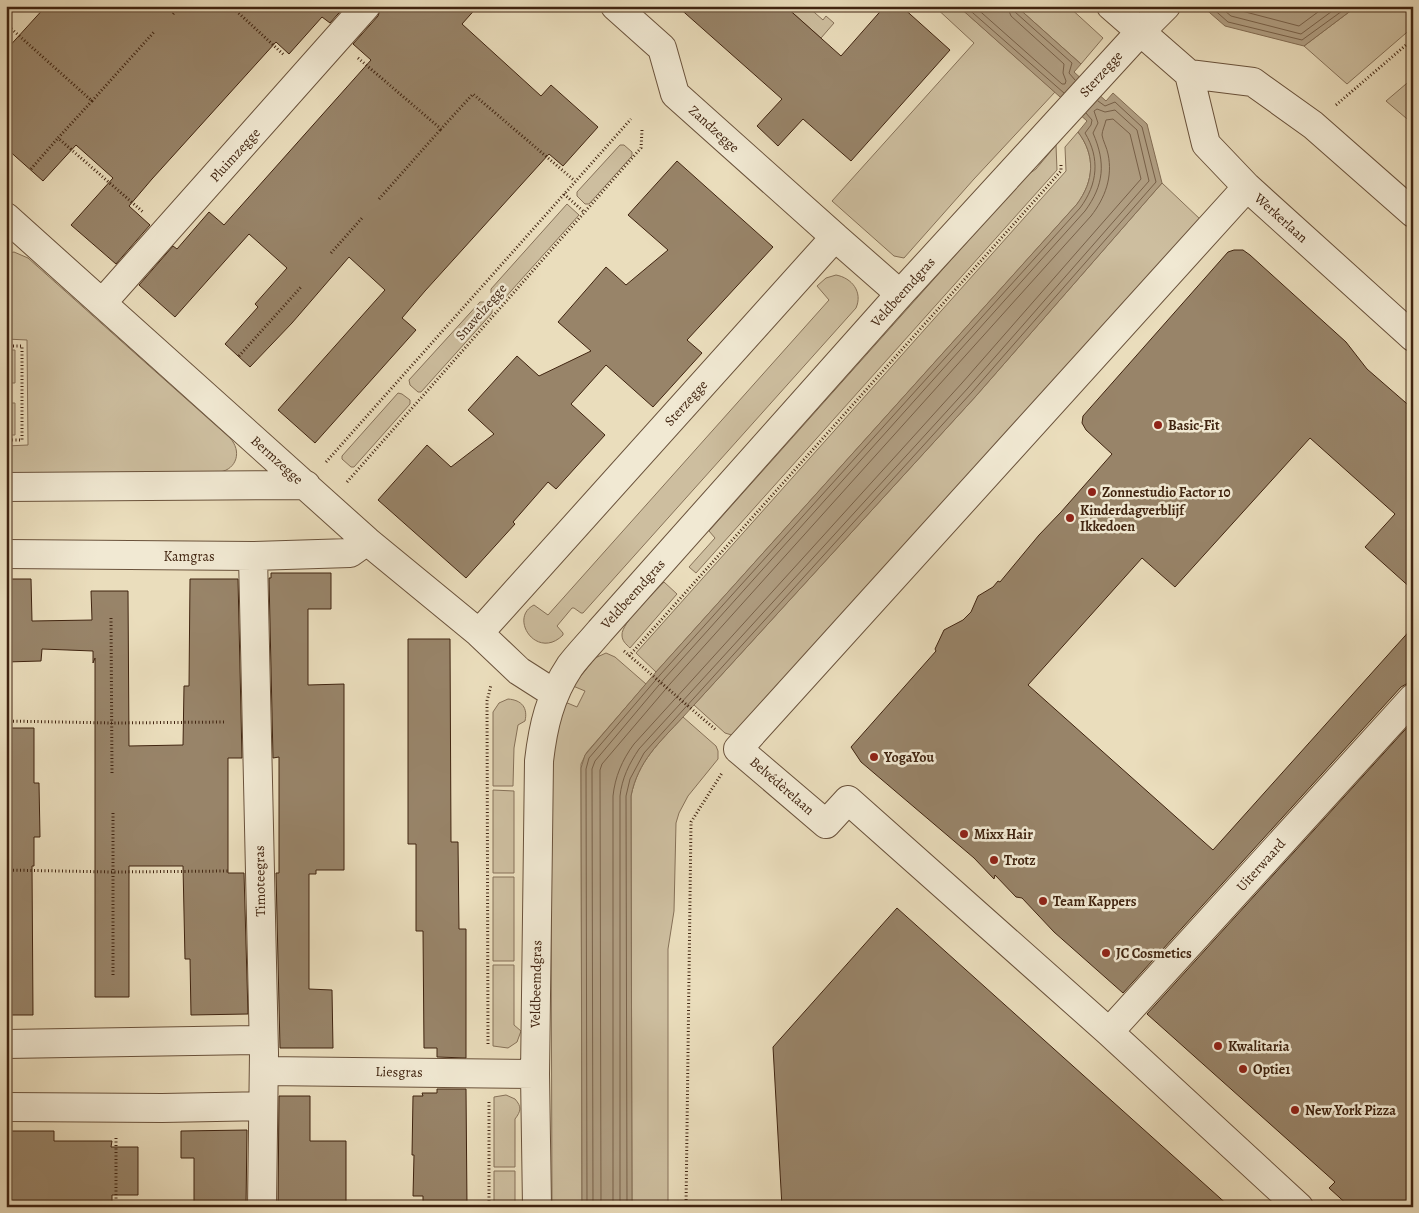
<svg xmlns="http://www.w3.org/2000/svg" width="1419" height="1213" font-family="Alegreya,serif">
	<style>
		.green { fill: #cdbe9f; stroke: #867158 }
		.water { fill: #b09e82; stroke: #836d54 }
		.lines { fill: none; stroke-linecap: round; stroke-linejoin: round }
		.shore { stroke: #786149; stroke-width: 1 }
		.building { fill: #988469; stroke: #402410 }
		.minor-casing { stroke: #6a523b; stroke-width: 30 }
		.path { stroke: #402410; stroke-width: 3; stroke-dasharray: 1 2.5; stroke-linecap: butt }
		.minor { stroke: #f1e9d3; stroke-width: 28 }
		.poi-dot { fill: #8f2418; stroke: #f1e9d3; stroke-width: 2 }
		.labels { text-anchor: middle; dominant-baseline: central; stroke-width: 5; stroke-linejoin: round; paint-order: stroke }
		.street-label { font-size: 14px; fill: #402410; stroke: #f1e9d3 }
		.poi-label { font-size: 14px; font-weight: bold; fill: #402410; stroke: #f1e9d3; text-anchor: start }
	</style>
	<rect width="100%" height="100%" fill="#eaddbc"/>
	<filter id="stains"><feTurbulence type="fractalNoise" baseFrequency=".004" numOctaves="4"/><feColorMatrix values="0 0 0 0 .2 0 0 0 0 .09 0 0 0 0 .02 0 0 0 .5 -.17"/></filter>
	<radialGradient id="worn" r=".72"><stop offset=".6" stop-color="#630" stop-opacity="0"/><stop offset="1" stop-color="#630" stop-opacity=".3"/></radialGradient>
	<path class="green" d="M785 6H807L823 20 826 16 834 23 821 38Z
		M934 6H958L1055 92 974 179 904 258 894 256 832 201 974 43Z
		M1016 6H1068L1103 38 1081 64Z
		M1357 6H1413V27L1347 84 1304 46Z
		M1413 78V124L1386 101Z
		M1078 132C1096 156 1094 181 1077 204L656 672 636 653 1066 171 1065 147Z
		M620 145H624L632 152V156L589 204H585L577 196V192Z
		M1056 145 1057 170 696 573 689 567 715 538 709 531 1026 176 1036 169Z
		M1162 183 1201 220 735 736 725 733 694 705 976 396Z
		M567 204 579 215 503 300H499L491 293V289Z
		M14 252 28 258 230 438C242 451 237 469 220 472L6 473V446L28 445 27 340 6 339V254Z
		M836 275C852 278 863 292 856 308L583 613H581L574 608H572L557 626 563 633V635C537 661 508 618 534 605L548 615 829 300 817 286 826 278Z
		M480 302H484L492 309V313L421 392H418L410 385 409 380Z
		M6 350H15V383H6Z
		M6 389 7 403H15V435H6Z
		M398 393 402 394 410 400V404L354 467H351L342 459V456Z
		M664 582 677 594 630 648C626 644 622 641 622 635 621 623 655 592 664 582Z
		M606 653 615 657 646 684 587 752 581 764 582 1207H552L551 893 552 747 565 702 577 707 585 691 573 686 595 658Z
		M508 699C522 700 528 708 525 721L518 725 514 748 513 786H493V712L499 703Z
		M683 717 716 746 718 751V759L688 796 679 813 676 823 674 911 668 949V1207H632L631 796C638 761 659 743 683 717Z
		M493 790 514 791V873H493Z
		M493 877H514V961H493Z
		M493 965H514V1025L521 1031 517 1042 508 1048 493 1046Z
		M506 1095 515 1099C522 1107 521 1111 515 1119V1167H494V1097Z
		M494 1171H515V1207H494Z"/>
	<path class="water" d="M958 6H1016L1081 64 1074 72 1106 101 1113 93 1147 124 1162 183 976 396 683 717C659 743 638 761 631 796L632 1207H582L581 768 585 755 656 672 1077 204C1094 181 1096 156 1078 132L1087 121Z
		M1202 6H1357L1304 46 1225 26Z"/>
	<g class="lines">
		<path class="shore" d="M965 6 1064 93
			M974 6 1062 84H1065L1066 81 1063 73 1064 64 1011 16 1007 6
			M1013 6 1015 12 1072 63 1069 73 1075 80
			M1210 6 1228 22 1302 40 1349 6
			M1219 6 1231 16 1301 34 1339 6
			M1230 6 1234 9 1299 26 1326 6
			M587 1207 586 769 589 758 660 675 1080 208C1098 184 1100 158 1085 133L1091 125 1092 120 1086 113
			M593 1207 592 769 595 761 664 679 1085 211C1104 185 1106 163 1093 133L1098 123 1094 111 1097 109 1105 112 1115 110 1137 130 1149 181 968 388 639 749C629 764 622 778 620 796V1207
			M601 1207 600 770 602 764 670 684 1091 216C1105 198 1113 177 1108 154 1107 148 1103 141 1102 135 1102 131 1105 125 1106 120L1113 119 1130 134 1141 179 962 383 634 744C622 760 615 777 613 796V1207
			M627 1207 626 796 630 779 644 753 972 392 1156 182 1142 127 1115 102 1105 106 1098 101"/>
	</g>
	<path class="building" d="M46 6H345L330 23 322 17 289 54 276 42 152 179 129 206 150 225 116 264 71 225 113 178 76 145 43 181 6 148V50Z
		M381 6H478L462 24 541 96 551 85 598 127 563 166 549 154 425 291 402 318 416 330 315 443 278 410 385 290 349 257 292 323 250 367 225 344 258 307 255 304 287 268 249 234 175 317 139 285 173 246 177 249 209 212 224 225 371 60 353 44 378 16Z
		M677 6H785L841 56 885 6H901L950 50 851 161 803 119 778 146 757 126 782 99Z
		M677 161 773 247 687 340 702 353 653 407 606 365 571 404 605 435 556 489 548 482 513 522 515 524 466 578 378 500 427 445 451 467 494 434 468 410 517 356 539 376 591 351 558 322 606 267 626 285 668 250 628 215Z
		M1234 250H1243L1250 255 1346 342 1367 369 1413 409V590L1365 547 1395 514 1310 438 1175 587 1142 558 1028 685 1213 850 1413 627V683H1408L1401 687 1123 993 1054 932 1022 898 1016 897 995 875 994 879 974 858 861 762 851 747 936 651 935 649 944 630 963 620 971 612 978 596 993 587 998 581 1000 582 1039 535 1061 512 1112 454 1086 430 1082 423 1083 416 1228 252Z
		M271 573H331V609H308V685L344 684V870H316V874H309V989L332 990 333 1048H280L276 873H279V757L273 758 269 578H271Z
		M6 579H31L32 621 92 620 91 591H128L129 746 183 745 184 686H189L190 579H238L242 758H228V873H244L248 1014 191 1015 190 959H185L183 866H129V997H95V658L93 663V651L42 649 41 661 6 662Z
		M408 639H450L451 842H458L459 929H466V1058L437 1057V1048H424L423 931H416V844H408Z
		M1413 721V1207H1350L1329 1188 1335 1182 1147 1014Z
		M6 728H34V783H39L40 837H34V866H32L33 1015H6Z
		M897 908 1230 1207H782L773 1047Z
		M437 1089H466L467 1207H423V1196H413L414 1155H412L413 1096H423L422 1093H437Z
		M279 1096H310V1141H346V1207H278Z
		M247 1130 246 1207H194V1158H181V1131Z
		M6 1131H54V1141H112L111 1147H138V1195H112V1207H6Z"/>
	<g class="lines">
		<defs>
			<path id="minor" d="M615 6 662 48 675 94 835 237
				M1111 6 1189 74 1253 82 1313 125 1413 213
				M1189 74 1206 144 1247 187 1413 337
				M1247 187 738 749 826 824 848 800 1109 1032 1299 1207
				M6 217 367 541 479 633 519 671 555 694
				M102 303 366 6
				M6 487 306 485
				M6 554 253 556 350 553 367 541
				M253 556 264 1053 262 1207
				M479 633 835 237 900 294
				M1109 1032 1413 698
				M6 1044 263 1040
				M264 1071 535 1074
				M6 1107 162 1108 263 1106
				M537 1207 535 1074 539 761C543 726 550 696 570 666 579 654 590 643 600 631L900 294 1140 32 1166 6"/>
		</defs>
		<use href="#minor" class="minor-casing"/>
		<path class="path" d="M231 6 284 55
			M173 14 180 6
			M6 24 92 101 58 138 143 212
			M358 58 441 129 473 94 575 181
			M92 101 154 32
			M1336 105 1413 39
			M31 169 58 138
			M564 194 584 212
			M379 199 441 129
			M331 253 362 218
			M6 346H22V440H6
			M239 356 301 287
			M326 462 631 119
			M347 482 641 148 642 130
			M111 618 112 773
			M624 651 716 730
			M629 656 1061 171V163
			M6 721 112 723 226 722
			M113 813V976
			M6 870 113 872 229 871
			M488 1044 487 701 491 685
			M489 1102V1207
			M116 1138V1207
			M686 1207 691 822 722 773"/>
		<use href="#minor" class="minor"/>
	</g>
	<g class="poi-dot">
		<circle cx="1158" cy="425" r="5"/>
		<circle cx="1092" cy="492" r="5"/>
		<circle cx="1070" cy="518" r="5"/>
		<circle cx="874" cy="757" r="5"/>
		<circle cx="964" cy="834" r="5"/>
		<circle cx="994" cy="860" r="5"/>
		<circle cx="1043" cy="901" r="5"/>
		<circle cx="1106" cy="953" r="5"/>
		<circle cx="1218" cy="1046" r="5"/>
		<circle cx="1243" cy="1069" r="5"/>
		<circle cx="1295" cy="1110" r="5"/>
	</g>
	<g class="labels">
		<g class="street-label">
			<text transform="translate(1101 74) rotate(-48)">Sterzegge</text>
			<text transform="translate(714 129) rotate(42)">Zandzegge</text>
			<text transform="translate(235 155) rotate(-48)">Pluimzegge</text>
			<text transform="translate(1281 218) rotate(42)">Werkerlaan</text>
			<text transform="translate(903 292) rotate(-48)">Veldbeemdgras</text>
			<text transform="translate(481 312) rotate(-49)">Snavelzegge</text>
			<text transform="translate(686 403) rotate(-48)">Sterzegge</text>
			<text transform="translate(277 460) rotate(42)">Bermzegge</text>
			<text x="189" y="556">Kamgras</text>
			<text transform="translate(633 594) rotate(-48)">Veldbeemdgras</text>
			<text transform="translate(782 786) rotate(41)">Belvédèrelaan</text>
			<text transform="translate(1261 865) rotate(-48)">Uiterwaard</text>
			<text transform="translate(260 881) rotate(-91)">Timoteegras</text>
			<text transform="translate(536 984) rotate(-89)">Veldbeemdgras</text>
			<text transform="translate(399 1072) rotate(1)">Liesgras</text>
		</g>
		<g class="poi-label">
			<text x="1168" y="425">Basic-Fit</text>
			<text x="1102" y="492">Zonnestudio Factor 10</text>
			<text x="1080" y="510">Kinderdagverblijf<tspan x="1080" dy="16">Ikkedoen</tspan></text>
			<text x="884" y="757">YogaYou</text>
			<text x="974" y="834">Mixx Hair</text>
			<text x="1004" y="860">Trotz</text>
			<text x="1053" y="901">Team Kappers</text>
			<text x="1116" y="953">JC Cosmetics</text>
			<text x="1228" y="1046">Kwalitaria</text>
			<text x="1253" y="1069">Optie1</text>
			<text x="1305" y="1110">New York Pizza</text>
		</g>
	</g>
	<rect width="1419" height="1213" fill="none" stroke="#eaddbc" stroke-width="25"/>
	<rect x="8" y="8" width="1404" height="1198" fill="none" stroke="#402410" stroke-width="2.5"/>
	<rect x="12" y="12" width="1394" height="1188" fill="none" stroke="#402410"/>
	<rect width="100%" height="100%" filter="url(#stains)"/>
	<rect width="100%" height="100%" fill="url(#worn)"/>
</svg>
